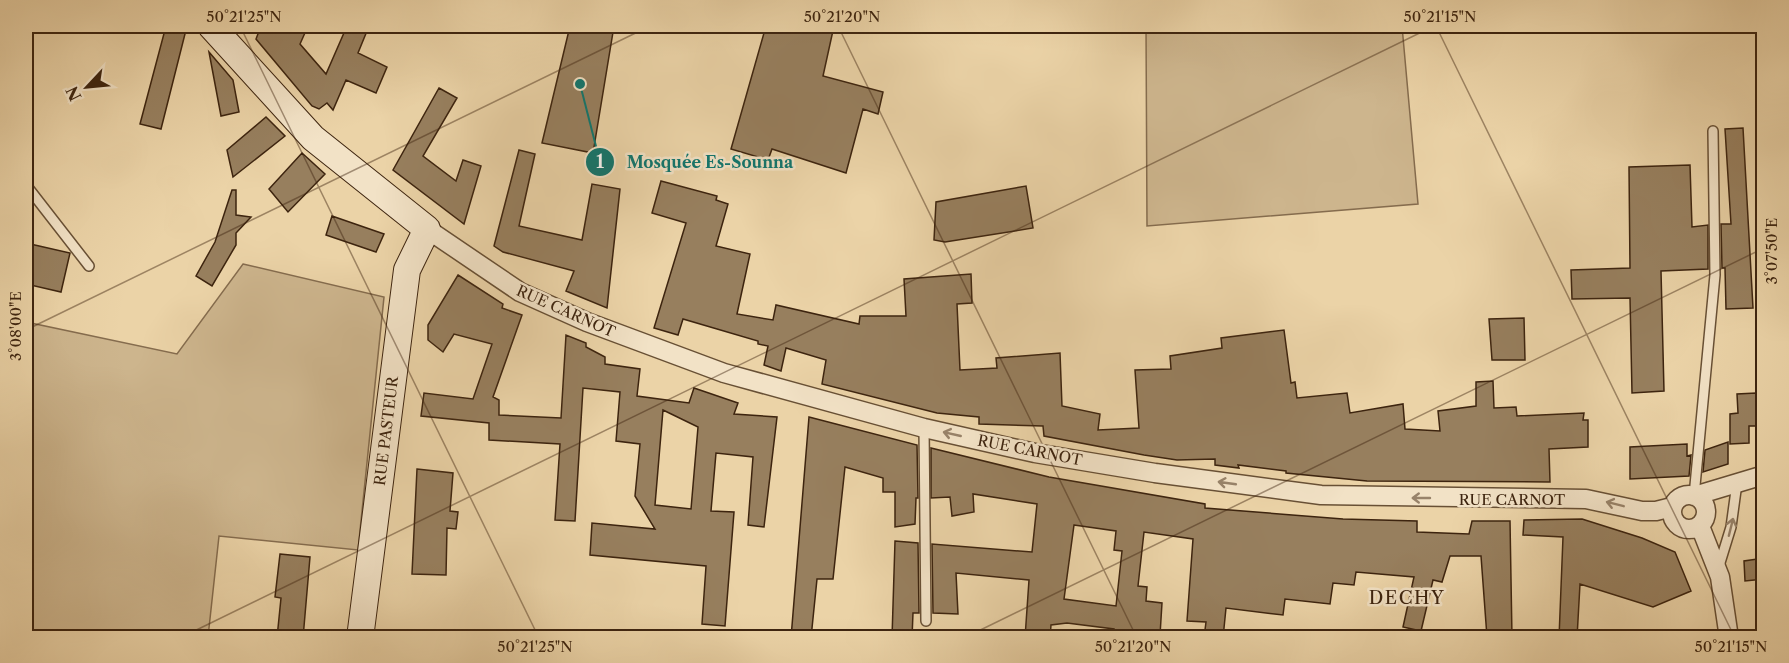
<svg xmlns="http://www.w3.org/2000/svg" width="1789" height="663" font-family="'Libre Caslon Text',serif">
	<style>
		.green { fill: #cdb58d; stroke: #856c4e; stroke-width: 1.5 }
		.building { fill: #977f5e; stroke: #3d240f; stroke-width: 1.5; fill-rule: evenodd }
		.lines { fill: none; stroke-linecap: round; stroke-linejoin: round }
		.lane-casing { stroke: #685035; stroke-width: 12 }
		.street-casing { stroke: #685035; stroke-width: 21 }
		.secondary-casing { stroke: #3d240f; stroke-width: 28 }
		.lane { stroke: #f2e2c6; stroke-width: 9 }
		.street { stroke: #f2e2c6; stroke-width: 18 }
		.secondary { stroke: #f2e2c6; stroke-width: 26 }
		.oneway { stroke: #98836a }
		.ticks { fill: none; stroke: #3d240f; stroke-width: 1.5; stroke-opacity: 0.45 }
		.labels { text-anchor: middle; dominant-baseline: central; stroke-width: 5; stroke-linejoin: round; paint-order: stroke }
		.street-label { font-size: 15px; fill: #3d240f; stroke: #f2e2c6 }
		.quarter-label { font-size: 18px; letter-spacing: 1.5px; fill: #3d240f; stroke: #f2e2c6 }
		.leader { fill: none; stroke: #0f766e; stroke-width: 2 }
		.callout-dot { fill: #0f766e; stroke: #f2e2c6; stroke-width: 2 }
		.mark-label { font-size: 18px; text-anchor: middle; font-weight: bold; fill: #fff }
		.callout-label { font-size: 16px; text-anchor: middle; font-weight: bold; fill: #0f766e; stroke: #f2e2c6; stroke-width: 5; stroke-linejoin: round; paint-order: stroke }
		.neatline { fill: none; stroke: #3d240f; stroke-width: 2 }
		.ticks-label { font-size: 15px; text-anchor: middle; fill: #3d240f }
	</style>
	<rect width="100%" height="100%" fill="#ebd3a7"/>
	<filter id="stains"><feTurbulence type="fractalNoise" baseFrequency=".00333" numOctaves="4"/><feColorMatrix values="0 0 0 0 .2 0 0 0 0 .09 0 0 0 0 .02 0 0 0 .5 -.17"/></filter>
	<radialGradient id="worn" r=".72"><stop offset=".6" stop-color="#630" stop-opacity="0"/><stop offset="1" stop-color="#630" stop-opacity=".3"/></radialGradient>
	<path class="green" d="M1146 26H1402L1418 204 1147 226Z
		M243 264 384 297 358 550 219 536 208 637H26V322L177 354Z"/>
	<path class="building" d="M166 26H187L161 129 140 124Z
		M261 26H308L300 44 326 74 347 26H369L358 53 387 67 376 93 346 80 333 110 327 103 319 109 312 106 256 39Z
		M570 26H614L593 153 542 143Z
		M766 26H834L823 76 883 92 878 114 863 109 846 173 772 149 768 160 731 149Z
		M209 52 233 80 239 112 221 116Z
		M439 88 457 98 423 156 456 181 463 160 481 166 464 224 393 170Z
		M266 117 285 136 233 177 227 150Z
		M1743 128 1753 308 1726 309 1725 268H1722L1721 224H1731L1725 129Z
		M519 150 535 154 519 226 582 240 592 184 620 189 607 308 566 291 574 271 503 252 494 246Z
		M302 153 325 174 288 212 269 189Z
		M1690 165 1692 227 1708 225V269L1661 271 1664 391 1632 393 1630 298 1572 299 1571 270 1630 268 1629 167Z
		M661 181 717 196 716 200 728 204 716 246 750 254 737 314 773 320 776 305 859 324 860 316H906L904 279 971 274 972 303 957 304 960 370 997 368 996 358 1060 353 1062 406 1100 414 1098 430 1139 428 1135 370 1171 369 1170 356 1222 348 1221 338 1284 330 1291 383 1295 382 1297 398 1347 393 1350 413 1403 404 1405 429 1440 431 1438 411 1476 406V382L1493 381 1494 408 1516 407 1517 416 1584 413 1583 420H1588V447L1549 449 1550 482 1367 481 1286 473V471L1238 465 1239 468 1215 465V459L1177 460 1144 455 1044 436 1043 426 979 424V417L937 413 822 384 826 360 786 348 781 371 764 365 768 346 758 344V341L683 319 678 335 654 328 686 223 652 213Z
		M1026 186 1033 228 945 242 934 240 936 202Z
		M232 190H236V215L251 217 236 233V245L212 286 196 276 215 242Z
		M332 216 384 234 376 252 326 235Z
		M26 243 70 253 61 292 26 284Z
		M458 275 503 304 502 308 522 315 493 397 499 400V415L561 418 566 335 586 343V347L605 357V364L640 369 637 396 689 403 694 388 738 403 734 414 777 417 764 527 748 525 753 457 716 453 711 511 734 512 725 626 702 624 706 566 590 555 592 523 655 529 635 496 640 444 616 441 620 392 583 388 575 521 555 520 560 444 489 440V423L421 416 424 393 473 399 492 344 454 334 443 352 428 340V325ZM663 410 698 427 691 509 655 505Z
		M1524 318 1525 360H1492L1489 319Z
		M1756 393 1757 426H1749V443L1730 444V414L1738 413 1737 394Z
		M809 417 917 445 918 498H916L915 524 895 527V492H883V478L845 467 833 579H817L811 638H791Z
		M1728 442V464L1703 472 1705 450Z
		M1687 444V456L1691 455 1689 476 1630 479V447Z
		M931 448 1049 477 1205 504V508L1343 519 1417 521V532L1469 534 1472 521H1510L1512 637H1487L1481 556H1450L1442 582 1433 580 1421 631 1403 627 1414 577 1356 572 1354 585 1333 583 1330 604 1285 599 1283 615 1226 608 1223 638H1204L1206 622 1187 621 1193 539 1144 532 1138 586 1147 587 1146 601 1162 603 1160 635 1113 638 1114 629 1067 623 1051 625 1050 638H1025L1029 580 956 573 958 614 933 613 932 544 1032 552 1037 504 973 494 974 512 952 516 950 497 931 498ZM1074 525 1116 531 1114 550 1122 551 1116 606 1064 599Z
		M417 469 453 473 450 511 458 512 456 529 447 528 446 575 412 574Z
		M1582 519 1642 538 1675 552 1691 591 1653 607 1580 584 1577 638H1559L1563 537 1523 535 1524 520Z
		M895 541 918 543 919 613H913L912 638H892Z
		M280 554 310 557 303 638H277L281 598 275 597Z
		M1764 558V579L1745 581 1744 561Z"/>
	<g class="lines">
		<defs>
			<path id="lane" d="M26 185 89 266
				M924 428 926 621
				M1694 496 1715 275 1713 131
				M1719 566 1731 527 1737 483"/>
			<path id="street" d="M427 229 520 292 587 322 724 373 924 428 1035 453 1155 473 1321 495 1586 499 1642 511H1656L1672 507
				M1672 512a17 17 0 1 1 34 0a17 17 0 1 1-34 0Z
				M1694 496 1764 475
				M1700 526 1720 577 1729 638"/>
			<path id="secondary" d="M211 26 313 138 427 229 407 270 360 638"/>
		</defs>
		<use href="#lane" class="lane-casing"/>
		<use href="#street" class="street-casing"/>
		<use href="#secondary" class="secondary-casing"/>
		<use href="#lane" class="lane"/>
		<use href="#street" class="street"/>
		<use href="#secondary" class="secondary"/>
	</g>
	<defs><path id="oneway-shaft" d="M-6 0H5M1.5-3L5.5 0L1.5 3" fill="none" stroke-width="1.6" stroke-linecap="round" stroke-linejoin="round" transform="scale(1.5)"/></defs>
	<g class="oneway">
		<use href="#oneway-shaft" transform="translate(952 434) rotate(-167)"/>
		<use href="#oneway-shaft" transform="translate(1227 483) rotate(-172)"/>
		<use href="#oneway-shaft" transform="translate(1421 498) rotate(-180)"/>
		<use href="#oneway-shaft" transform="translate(1615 504) rotate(-166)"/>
		<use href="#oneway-shaft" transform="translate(1731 527) rotate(-76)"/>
	</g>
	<path class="ticks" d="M240 26 539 638M838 26 1137 638M1436 26 1735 638M26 330 650 26M180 638 1434 26M964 638 1764 248M1748 638 1764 630"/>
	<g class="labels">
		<g class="street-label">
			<text transform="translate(566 311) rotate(24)">RUE CARNOT</text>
			<text transform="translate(386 431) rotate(-83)">RUE PASTEUR</text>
			<text transform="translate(1030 450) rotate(11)">RUE CARNOT</text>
			<text x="1512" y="499">RUE CARNOT</text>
		</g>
		<g class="quarter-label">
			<text x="1407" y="598">DECHY</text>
		</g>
	</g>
	<path class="leader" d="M580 84L600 162"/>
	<g class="callout-dot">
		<circle cx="580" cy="84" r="6"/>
		<circle cx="600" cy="162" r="15"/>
	</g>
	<g class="mark-label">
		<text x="600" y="168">1</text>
	</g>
	<g class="callout-label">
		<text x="710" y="168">Mosquée Es-Sounna</text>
	</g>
	<rect width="1789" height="663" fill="none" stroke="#ebd3a7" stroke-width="66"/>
	<g transform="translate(87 87) rotate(244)" stroke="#f2e2c6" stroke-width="4.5" paint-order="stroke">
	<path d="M0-4.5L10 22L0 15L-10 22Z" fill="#3d240f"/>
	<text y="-9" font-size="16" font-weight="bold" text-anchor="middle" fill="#3d240f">N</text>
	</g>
	<rect x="33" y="33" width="1723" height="597" class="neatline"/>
	<g class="ticks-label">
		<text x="244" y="22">50°21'25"N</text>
		<text x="842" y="22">50°21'20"N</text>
		<text x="1440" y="22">50°21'15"N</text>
		<text transform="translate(1772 251) rotate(-90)" y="5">3°07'50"E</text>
		<text transform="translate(16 326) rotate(-90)" y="5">3°08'00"E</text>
		<text x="535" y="652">50°21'25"N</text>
		<text x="1133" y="652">50°21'20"N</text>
		<text x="1731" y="652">50°21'15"N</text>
	</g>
	<rect width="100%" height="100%" filter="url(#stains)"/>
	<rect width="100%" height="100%" fill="url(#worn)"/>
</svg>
